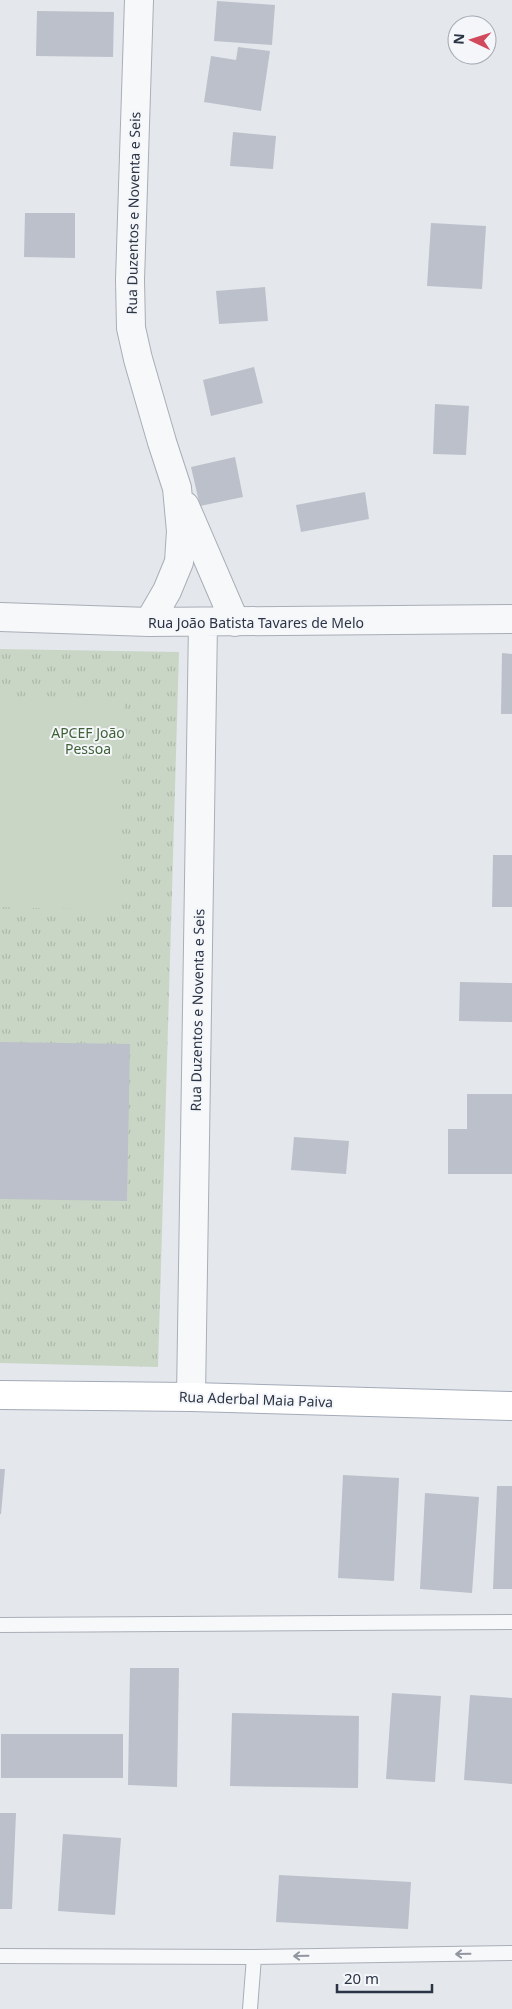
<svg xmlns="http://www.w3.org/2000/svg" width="512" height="2009" font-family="'Noto Sans',sans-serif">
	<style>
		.park { fill: url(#park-tufts) }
		.pitch { fill: #c9d6c5 }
		.building { fill: #bbc0ca }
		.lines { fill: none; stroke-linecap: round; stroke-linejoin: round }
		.service-casing { stroke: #a9aeb7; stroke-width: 16 }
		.minor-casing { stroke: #a9aeb7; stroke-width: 30 }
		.primary-casing { stroke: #a3abb8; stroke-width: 30 }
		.service { stroke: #f7f8fa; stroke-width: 14 }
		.minor { stroke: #f7f8fa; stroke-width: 28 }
		.primary { stroke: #fff; stroke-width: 28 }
		.oneway { stroke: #9196a0 }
		.labels { text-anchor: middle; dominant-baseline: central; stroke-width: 4; stroke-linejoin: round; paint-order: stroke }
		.street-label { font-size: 14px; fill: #2b3445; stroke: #f4f6f9 }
		.park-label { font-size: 14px; fill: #3f6138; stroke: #f4f6f9 }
	</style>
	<defs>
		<pattern id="park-tufts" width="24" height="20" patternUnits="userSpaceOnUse" patternTransform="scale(1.25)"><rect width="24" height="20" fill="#c9d6c5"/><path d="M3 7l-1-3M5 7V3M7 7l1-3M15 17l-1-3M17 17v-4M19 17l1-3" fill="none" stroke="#adb8ab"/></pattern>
	</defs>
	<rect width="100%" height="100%" fill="#e4e7ec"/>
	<path class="park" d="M0 649 179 652 158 1367 0 1363Z"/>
	<path class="pitch" d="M0 698 124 701 119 910 0 907Z"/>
	<path class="building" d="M217 1 275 5 272 45 214 41Z
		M37 11 114 12 113 57 36 56Z
		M238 47 270 51 261 111 204 102 211 56 236 60Z
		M233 132 276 136 273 169 230 166Z
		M25 213H75V258L24 257Z
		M431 223 486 226 482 289 427 286Z
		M265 287 268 321 219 324 216 291Z
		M254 367 263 403 211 416 203 380Z
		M435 404 469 406 466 455 433 454Z
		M235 457 243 497 200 506 191 467Z
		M365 492 369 519 301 532 296 505Z
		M502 653 512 654V714H501Z
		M493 855H512V907H492Z
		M460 982 512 983V1022L459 1021Z
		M0 1042 130 1044 127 1201 0 1199Z
		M467 1094H512V1174H448V1129H467Z
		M294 1137 349 1141 346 1174 291 1170Z
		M0 1469H5L1 1514H0Z
		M343 1475 399 1478 394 1581 338 1578Z
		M497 1486H512V1589H493Z
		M425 1493 479 1497 472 1593 420 1589Z
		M130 1668H179L177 1787 128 1785Z
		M392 1693 441 1696 435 1782 386 1779Z
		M470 1695 512 1698V1784L464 1780Z
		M232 1713 359 1716 358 1788 230 1786Z
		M1 1734H123V1778H1Z
		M0 1813H16L12 1909H0Z
		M63 1834 121 1838 115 1915 58 1911Z
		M279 1875 411 1882 408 1929 276 1922Z"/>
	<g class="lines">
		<defs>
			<path id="service" d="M0 1625 512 1622
				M0 1956 254 1957 512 1953
				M250 2009 254 1957"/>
			<path id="minor" d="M139 0 130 280 131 328 138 359 162 442 177 488 181 531 179 562 167 591 149 622
				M185 506 235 622
				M0 617 149 622 512 619
				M191 1397 203 623"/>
			<path id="primary" d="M0 1395 191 1397 512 1406"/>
		</defs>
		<use href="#service" class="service-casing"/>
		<use href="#minor" class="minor-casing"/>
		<use href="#primary" class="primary-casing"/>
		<use href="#service" class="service"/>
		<use href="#minor" class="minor"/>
		<use href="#primary" class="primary"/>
	</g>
	<defs><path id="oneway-shaft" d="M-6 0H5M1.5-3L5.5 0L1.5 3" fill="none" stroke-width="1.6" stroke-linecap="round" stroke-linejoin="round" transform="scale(1.25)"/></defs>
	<g class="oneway">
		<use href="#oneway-shaft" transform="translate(463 1954) rotate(179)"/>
		<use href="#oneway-shaft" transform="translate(301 1956) rotate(179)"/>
	</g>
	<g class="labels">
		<g class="street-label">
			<text transform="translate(133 213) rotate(-89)">Rua Duzentos e Noventa e Seis</text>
			<text x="256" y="622">Rua João Batista Tavares de Melo</text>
			<text transform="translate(197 1010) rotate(-89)">Rua Duzentos e Noventa e Seis</text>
			<text transform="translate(256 1399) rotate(2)">Rua Aderbal Maia Paiva</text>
		</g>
		<g class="park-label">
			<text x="88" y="732">APCEF João<tspan x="88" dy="16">Pessoa</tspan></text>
		</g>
	</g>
	<g transform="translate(472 40) rotate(274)"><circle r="24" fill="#f4f6f9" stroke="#a4a8b1"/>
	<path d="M0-4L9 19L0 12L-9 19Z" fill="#d1495b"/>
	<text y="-8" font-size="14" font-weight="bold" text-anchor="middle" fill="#2b3445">N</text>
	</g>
	<path d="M337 1984v8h95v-8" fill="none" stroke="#2b3445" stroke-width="2.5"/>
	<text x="344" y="1984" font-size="15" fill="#2b3445" stroke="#f4f6f9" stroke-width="4" paint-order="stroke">20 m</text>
</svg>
